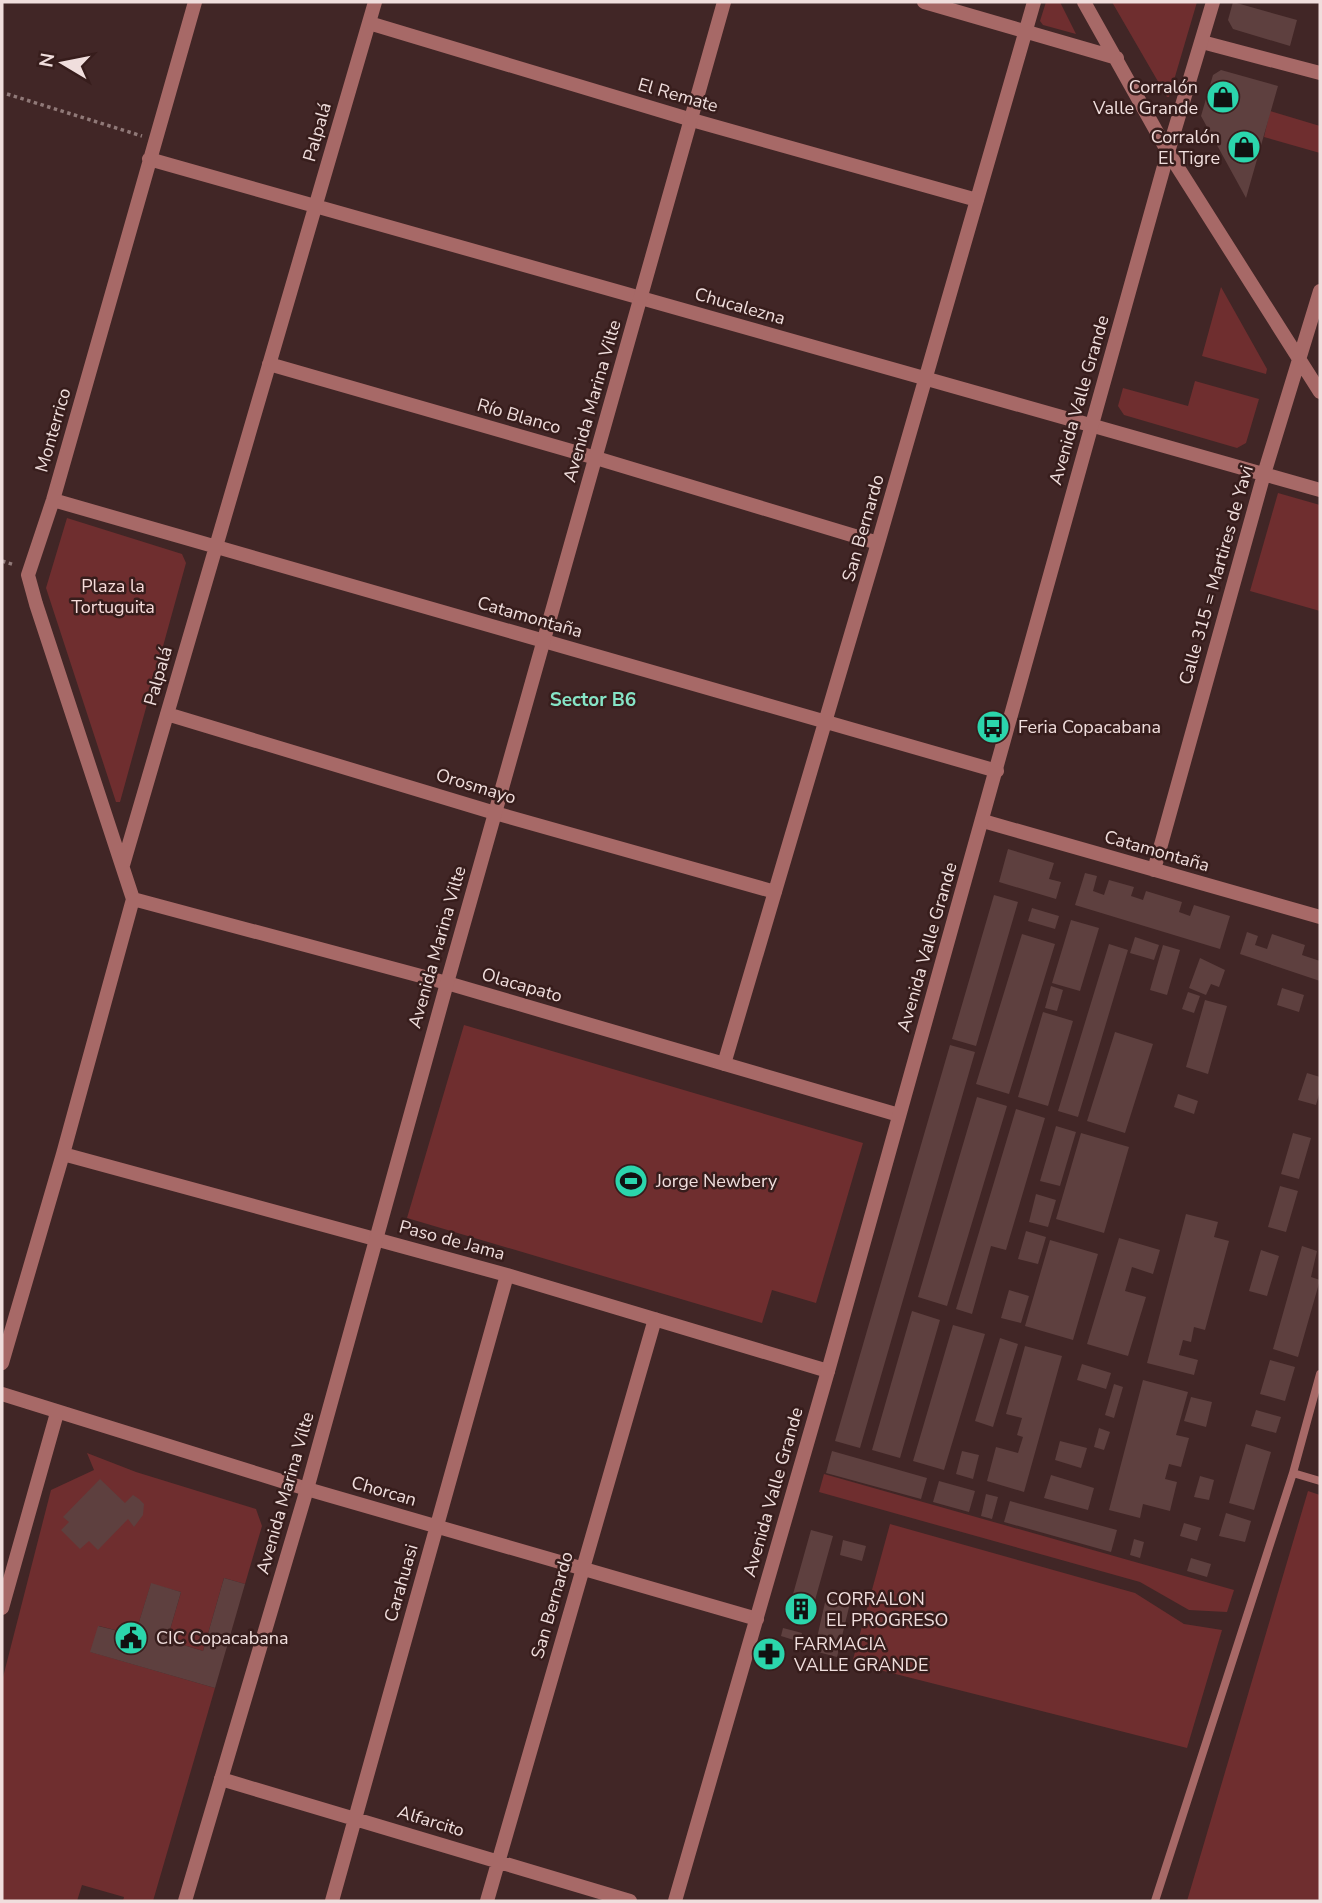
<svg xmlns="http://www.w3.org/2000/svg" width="1322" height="1903" font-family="'Nunito Sans',sans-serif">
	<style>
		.green { fill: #6f2e2f }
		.building { fill: #5e403f }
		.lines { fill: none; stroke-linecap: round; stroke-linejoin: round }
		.path { stroke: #907978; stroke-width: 3.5; stroke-dasharray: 3.5 3.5; stroke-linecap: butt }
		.service { stroke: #a76967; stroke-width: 8 }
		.minor { stroke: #a76967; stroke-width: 14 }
		.tertiary { stroke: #a76967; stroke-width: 14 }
		.labels { text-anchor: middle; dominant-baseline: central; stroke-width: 5; stroke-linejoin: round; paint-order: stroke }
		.poi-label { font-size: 18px; fill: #f0dedd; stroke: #371d1c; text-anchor: start }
		.street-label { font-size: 18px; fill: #f0dedd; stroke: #371d1c }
		.park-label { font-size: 18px; fill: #f6dbda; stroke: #371d1c }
		.neighbourhood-label { font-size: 19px; font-weight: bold; fill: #86e4c6; stroke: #371d1c }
	</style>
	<rect width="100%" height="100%" fill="#412626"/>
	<path class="green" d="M1046 2H1060L1076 34 1043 25 1040 21Z
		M1112 2H1197L1169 97H1167Z
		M1270 111 1320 126V153L1264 137Z
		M1221 287 1267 369 1266 374 1202 356Z
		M1195 381 1259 399 1246 443 1237 448 1124 415 1118 406 1123 388 1188 406Z
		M1278 493 1320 505V611L1250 591Z
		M67 518 182 554 186 563 120 802H116L46 588Z
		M464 1025 863 1143 816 1303 772 1290 762 1323 407 1218Z
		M87 1453 136 1472 256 1509 262 1526 245 1584 224 1578 203 1651 167 1640 181 1592 151 1584 135 1635 99 1626 91 1652 215 1688 153 1901H123L124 1897 82 1885 77 1901H2V1681L51 1490 94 1470Z
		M824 1474 1234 1590 1227 1612 1189 1610 1140 1582 819 1492Z
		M1308 1491 1320 1495V1901H1187Z
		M890 1524 1135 1593 1184 1624 1222 1630 1187 1748 852 1663Z"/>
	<path class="building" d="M1233 2 1297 20 1290 46 1233 29 1228 20Z
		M1221 70 1278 86 1246 198 1201 116 1213 75Z
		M1008 849 1054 863 1049 879 1061 882 1056 899 999 882Z
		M1085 873 1097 876 1093 891 1104 895 1109 880 1134 887 1131 896 1143 900 1146 891 1182 902 1179 912 1190 916 1194 905 1230 916 1220 949 1075 905Z
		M994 895 1018 902 976 1046 952 1039Z
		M1032 908 1059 916 1055 929 1028 921Z
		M1071 920 1099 928 1080 991 1052 983Z
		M1247 932 1258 936 1255 945 1267 949 1272 934 1305 945 1302 955 1320 961V981L1240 954Z
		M1022 934 1055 944 1009 1094 976 1084Z
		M1135 937 1159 945 1154 960 1130 953Z
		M1109 944 1128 950 1078 1117 1058 1111Z
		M1163 945 1180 950 1167 995 1150 990Z
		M1200 958 1225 970 1219 987 1211 984 1206 995 1189 988Z
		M1051 986 1063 990 1057 1011 1045 1008Z
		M1282 988 1304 995 1299 1012 1277 1005Z
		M1188 992 1200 996 1194 1013 1182 1009Z
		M1205 1000 1227 1006 1208 1074 1186 1067Z
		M1043 1012 1073 1021 1048 1106 1018 1097Z
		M1115 1032 1153 1044 1125 1133 1087 1121Z
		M950 1045 975 1052 860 1448 835 1441Z
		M1307 1073 1320 1077V1091L1316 1105 1298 1100Z
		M1178 1094 1198 1101 1194 1114 1174 1107Z
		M977 1097 1007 1106 947 1306 918 1297Z
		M1016 1109 1045 1118 1006 1250 991 1246 972 1314 956 1309Z
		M1056 1126 1076 1132 1060 1186 1040 1181Z
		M1081 1133 1129 1147 1104 1233 1056 1219Z
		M1293 1133 1311 1138 1299 1179 1281 1174Z
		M1280 1186 1298 1191 1286 1232 1268 1227Z
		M1036 1194 1056 1200 1048 1227 1029 1222Z
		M1186 1214 1218 1222 1214 1237 1229 1241 1205 1330 1194 1327 1191 1342 1183 1340 1179 1355 1198 1360 1194 1375 1147 1363Z
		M1026 1231 1046 1237 1038 1264 1018 1259Z
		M1119 1238 1160 1250 1153 1274 1132 1267 1125 1291 1146 1297 1128 1356 1087 1344Z
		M1050 1240 1098 1254 1073 1340 1025 1326Z
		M1302 1246 1317 1251 1311 1277 1320 1280 1298 1357 1273 1349Z
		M1261 1250 1279 1256 1267 1296 1249 1291Z
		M1009 1290 1029 1296 1021 1323 1001 1318Z
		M912 1311 940 1320 900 1458 872 1450Z
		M953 1325 985 1334 944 1470 913 1461Z
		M1000 1338 1018 1344 993 1427 975 1421Z
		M1025 1346 1062 1356 1024 1492 987 1481 996 1447 1018 1453 1023 1437 1017 1435 1022 1418 1006 1414Z
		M1270 1360 1295 1367 1285 1401 1260 1394Z
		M1082 1364 1111 1373 1106 1389 1077 1380Z
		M1143 1380 1188 1392 1176 1435 1189 1438 1181 1467 1169 1464 1165 1479 1177 1482 1170 1511 1143 1504 1140 1518 1109 1510Z
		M1114 1384 1123 1387 1114 1418 1105 1415Z
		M1191 1397 1212 1402 1206 1427 1184 1421Z
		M1256 1410 1281 1417 1276 1433 1251 1426Z
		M1099 1428 1110 1432 1104 1450 1094 1447Z
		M1060 1441 1087 1448 1081 1468 1055 1460Z
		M1246 1444 1271 1452 1254 1510 1229 1503Z
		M832 1451 927 1478 921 1499 826 1473Z
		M962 1451 979 1455 973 1479 956 1474Z
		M1051 1475 1094 1488 1088 1510 1044 1498Z
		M1200 1476 1214 1480 1209 1500 1194 1497Z
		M100 1479 125 1503 133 1495 139 1499 144 1504 143 1515 134 1527 128 1519 98 1550 89 1541 80 1549 61 1530 69 1522 63 1517Z
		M939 1481 975 1491 969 1512 933 1502Z
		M986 1494 998 1497 992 1519 981 1516Z
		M1010 1501 1117 1530 1111 1552 1004 1522Z
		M1226 1513 1251 1521 1245 1542 1219 1536Z
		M1184 1523 1201 1528 1197 1541 1180 1536Z
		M811 1530 833 1536 810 1618 788 1612Z
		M1134 1539 1144 1542 1140 1558 1130 1555Z
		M843 1540 866 1546 862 1561 840 1555Z
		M1191 1558 1211 1564 1207 1577 1187 1571Z
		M224 1578 245 1584 215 1688 90 1652 98 1626 135 1635 151 1583 181 1592 167 1640 203 1651Z
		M826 1598 850 1603 837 1657 814 1651Z
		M783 1628 802 1633 800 1642 781 1636Z"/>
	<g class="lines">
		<path class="path" d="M7 94 142 136
			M2 561 15 565"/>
		<path class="service" d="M1293 1473 1320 1481
			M1155 1901 1293 1473 1320 1374"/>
		<path class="minor" d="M924 2 1117 58
			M1084 2 1168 152 1320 392
			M369 23 692 120 977 200
			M1202 42 1320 73
			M149 159 1320 490
			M269 364 596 458 878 543
			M53 500 997 771
			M167 714 495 813 775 892
			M983 821 1320 917
			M123 865 375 2
			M1154 870 1264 474 1320 291
			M133 899 447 983 899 1115
			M724 1064 878 543 1034 2
			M63 1154 507 1275 828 1371
			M2 1363 63 1154 133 899 36 604 28 575 53 500 195 2
			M2 1394 307 1489 757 1619
			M2 1608 57 1413
			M221 1779 630 1901
			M332 1901 507 1275
			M487 1901 655 1319"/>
		<path class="tertiary" d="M185 1901 307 1489 447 983 724 2
			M675 1901 828 1371 1168 152 1213 2"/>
	</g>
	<defs>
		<symbol id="shop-disc" viewBox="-11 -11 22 22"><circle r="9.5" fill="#2bd5ac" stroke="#371d1c"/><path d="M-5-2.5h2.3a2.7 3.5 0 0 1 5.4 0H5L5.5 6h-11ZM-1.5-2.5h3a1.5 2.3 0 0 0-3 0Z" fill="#111"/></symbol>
		<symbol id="bus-disc" viewBox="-11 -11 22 22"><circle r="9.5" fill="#2bd5ac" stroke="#371d1c"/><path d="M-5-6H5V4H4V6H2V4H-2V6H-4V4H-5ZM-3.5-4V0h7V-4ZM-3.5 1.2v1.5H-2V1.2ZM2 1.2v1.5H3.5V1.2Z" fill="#111"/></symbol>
		<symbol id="stadium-disc" viewBox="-11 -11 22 22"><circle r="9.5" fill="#2bd5ac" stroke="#371d1c"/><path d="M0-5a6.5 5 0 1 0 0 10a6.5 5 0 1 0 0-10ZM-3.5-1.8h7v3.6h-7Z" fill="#111"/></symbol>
		<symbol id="building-disc" viewBox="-11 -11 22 22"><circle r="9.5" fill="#2bd5ac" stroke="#371d1c"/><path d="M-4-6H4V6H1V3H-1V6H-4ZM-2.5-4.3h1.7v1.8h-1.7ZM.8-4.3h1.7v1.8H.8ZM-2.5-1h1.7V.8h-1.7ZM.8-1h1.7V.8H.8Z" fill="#111"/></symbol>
		<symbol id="civic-disc" viewBox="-11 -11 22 22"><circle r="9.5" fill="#2bd5ac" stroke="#371d1c"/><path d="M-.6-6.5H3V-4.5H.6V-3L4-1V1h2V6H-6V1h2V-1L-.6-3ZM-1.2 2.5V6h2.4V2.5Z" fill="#111"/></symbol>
		<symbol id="pharmacy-disc" viewBox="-11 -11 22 22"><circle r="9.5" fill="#2bd5ac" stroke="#371d1c"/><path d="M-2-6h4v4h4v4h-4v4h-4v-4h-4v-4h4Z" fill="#111"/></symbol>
	</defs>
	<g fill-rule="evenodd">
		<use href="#shop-disc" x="1204" y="78" width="38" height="38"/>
		<use href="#shop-disc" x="1225" y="128" width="38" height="38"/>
		<use href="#bus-disc" x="974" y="708" width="38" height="38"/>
		<use href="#stadium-disc" x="612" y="1162" width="38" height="38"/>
		<use href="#building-disc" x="782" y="1590" width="38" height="38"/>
		<use href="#civic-disc" x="112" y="1619" width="38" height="38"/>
		<use href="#pharmacy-disc" x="750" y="1635" width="38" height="38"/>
	</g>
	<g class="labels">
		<g class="poi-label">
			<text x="1198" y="87" text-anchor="end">Corralón<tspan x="1198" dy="21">Valle Grande</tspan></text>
			<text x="1220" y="137" text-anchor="end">Corralón<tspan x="1220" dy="21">El Tigre</tspan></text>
			<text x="1018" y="727">Feria Copacabana</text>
			<text x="656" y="1181">Jorge Newbery</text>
			<text x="826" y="1599">CORRALON<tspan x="826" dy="21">EL PROGRESO</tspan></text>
			<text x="156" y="1638">CIC Copacabana</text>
			<text x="794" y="1644">FARMACIA<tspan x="794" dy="21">VALLE GRANDE</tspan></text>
		</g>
		<g class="street-label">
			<text transform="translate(678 95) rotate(16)">El Remate</text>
			<text transform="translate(317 132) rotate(-74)">Palpalá</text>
			<text transform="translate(740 306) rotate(16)">Chucalezna</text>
			<text transform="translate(1079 400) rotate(-74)">Avenida Valle Grande</text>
			<text transform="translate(592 401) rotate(-74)">Avenida Marina Vilte</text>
			<text transform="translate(519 416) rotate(16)">Río Blanco</text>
			<text transform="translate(53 430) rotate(-74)">Monterrico</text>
			<text transform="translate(863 528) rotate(-74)">San Bernardo</text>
			<text transform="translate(1216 575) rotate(-74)">Calle 315 = Martires de Yavi</text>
			<text transform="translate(530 617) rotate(16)">Catamontaña</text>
			<text transform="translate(158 676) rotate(-74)">Palpalá</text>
			<text transform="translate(476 786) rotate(17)">Orosmayo</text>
			<text transform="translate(1157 851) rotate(16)">Catamontaña</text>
			<text transform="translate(437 947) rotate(-74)">Avenida Marina Vilte</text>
			<text transform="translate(927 947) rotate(-74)">Avenida Valle Grande</text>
			<text transform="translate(522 985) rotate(16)">Olacapato</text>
			<text transform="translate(452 1240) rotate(15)">Paso de Jama</text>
			<text transform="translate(384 1491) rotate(16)">Chorcan</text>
			<text transform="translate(773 1492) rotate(-74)">Avenida Valle Grande</text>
			<text transform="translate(285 1493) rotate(-74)">Avenida Marina Vilte</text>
			<text transform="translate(401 1583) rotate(-74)">Carahuasi</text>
			<text transform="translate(552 1605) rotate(-74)">San Bernardo</text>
			<text transform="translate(431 1821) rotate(17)">Alfarcito</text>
		</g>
		<g class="park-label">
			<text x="113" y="586">Plaza la<tspan x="113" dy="21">Tortuguita</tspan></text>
		</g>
		<g class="neighbourhood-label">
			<text x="593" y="700">Sector B6</text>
		</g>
	</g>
	<rect width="1322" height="1903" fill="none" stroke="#f0dedd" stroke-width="7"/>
	<g transform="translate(63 63) rotate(280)" stroke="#371d1c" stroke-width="5" paint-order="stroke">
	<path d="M0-5L12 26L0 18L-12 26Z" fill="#f0dedd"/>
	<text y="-10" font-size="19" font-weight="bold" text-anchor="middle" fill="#f0dedd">N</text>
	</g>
</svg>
